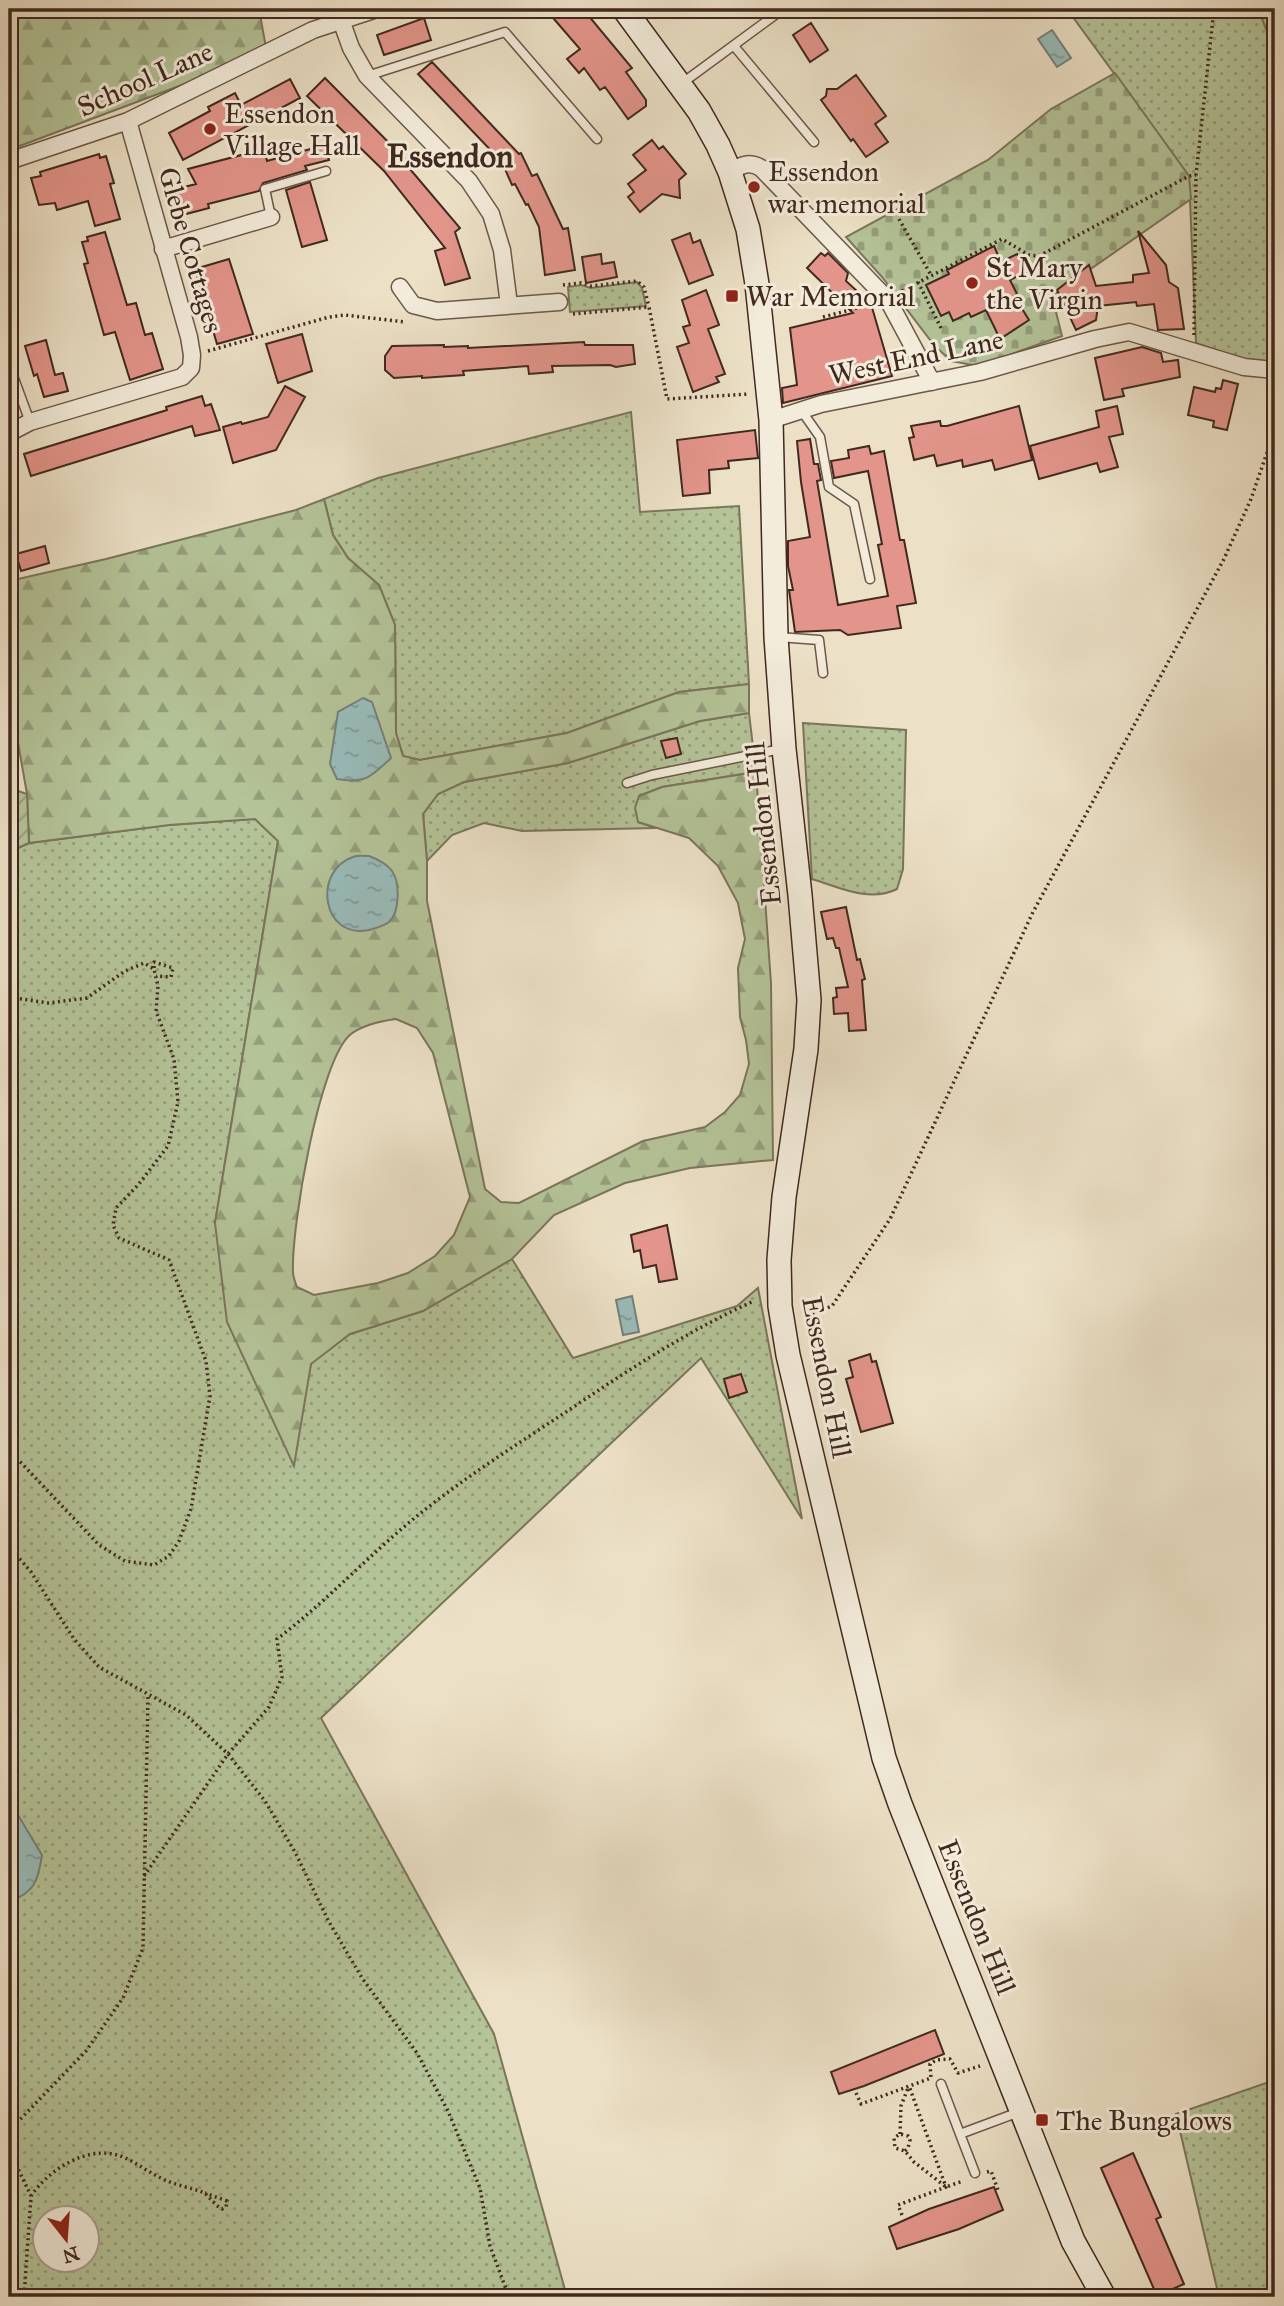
<svg xmlns="http://www.w3.org/2000/svg" width="1284" height="2306" font-family="'IM FELL Great Primer',serif">
	<style>
		.grass { fill: url(#grass-dots); stroke: #7a765c; stroke-width: 2; fill-rule: evenodd }
		.forest { fill: url(#forest-firs); stroke: #7a765c; stroke-width: 2; fill-rule: evenodd }
		.cemetery { fill: url(#cemetery-stones); stroke: #7a765c; stroke-width: 2 }
		.garden { fill: url(#garden-furrows); stroke: #7a765c; stroke-width: 2 }
		.water { fill: url(#water-ripples); stroke: #76817c; stroke-width: 2 }
		.building { fill: #e3958b; stroke: #41291f; stroke-width: 2 }
		.lines { fill: none; stroke-linecap: round; stroke-linejoin: round }
		.service-casing { stroke: #6c5749; stroke-width: 11 }
		.minor-casing { stroke: #6c5749; stroke-width: 19 }
		.secondary-casing { stroke: #41291f; stroke-width: 26 }
		.path { stroke: #41291f; stroke-width: 3.5; stroke-dasharray: 2 3.5; stroke-linecap: butt }
		.service { stroke: #f3ecdb; stroke-width: 8 }
		.minor { stroke: #f3ecdb; stroke-width: 16 }
		.secondary { stroke: #f3ecdb; stroke-width: 23 }
		.poi-dot { fill: #8f2418; stroke: #f3ecdb; stroke-width: 2.5 }
		.labels { text-anchor: middle; dominant-baseline: central; stroke-width: 6; stroke-linejoin: round; paint-order: stroke }
		.street-label { font-size: 28px; fill: #41291f; stroke: #f3ecdb }
		.poi-label { font-size: 28px; fill: #41291f; stroke: #f3ecdb; text-anchor: start }
		.quarter-label { font-size: 32px; font-weight: bold; fill: #41291f; stroke: #f3ecdb }
	</style>
	<defs>
		<pattern id="grass-dots" width="8" height="8" patternUnits="userSpaceOnUse" patternTransform="scale(1.75)"><rect width="8" height="8" fill="#b4c398"/><path d="M2 2h.1M6 6h.1" fill="none" stroke="#949e7b" stroke-width="1.8" stroke-linecap="round"/></pattern>
		<pattern id="forest-firs" width="22" height="20" patternUnits="userSpaceOnUse" patternTransform="scale(1.75)"><rect width="22" height="20" fill="#b4c398"/><path d="M5 1l3.5 6h-7zM16 11l3.5 6h-7z" fill="#949e7b"/></pattern>
		<pattern id="cemetery-stones" width="16" height="16" patternUnits="userSpaceOnUse" patternTransform="scale(1.75)"><rect width="16" height="16" fill="#b4c398"/><path d="M2 7V4a2 2 0 0 1 4 0v3zM10 15v-3a2 2 0 0 1 4 0v3z" fill="#949e7b"/></pattern>
		<pattern id="garden-furrows" width="10" height="10" patternUnits="userSpaceOnUse" patternTransform="scale(1.75)"><rect width="10" height="10" fill="#b4c398"/><path d="M-1 1l2-2M0 10L10 0M9 11l2-2" fill="none" stroke="#949e7b"/></pattern>
		<pattern id="water-ripples" width="26" height="14" patternUnits="userSpaceOnUse" patternTransform="scale(1.75)"><rect width="26" height="14" fill="#99bcba"/><path d="M2 4q2-2 4 0t4 0M15 11q2-2 4 0t4 0" fill="none" stroke="#7e9997"/></pattern>
	</defs>
	<rect width="100%" height="100%" fill="#ece1c7"/>
	<filter id="stains"><feTurbulence type="fractalNoise" baseFrequency=".00286" numOctaves="4"/><feColorMatrix values="0 0 0 0 .2 0 0 0 0 .09 0 0 0 0 .02 0 0 0 .5 -.17"/></filter>
	<radialGradient id="worn" r=".72"><stop offset=".6" stop-color="#630" stop-opacity="0"/><stop offset="1" stop-color="#630" stop-opacity=".3"/></radialGradient>
	<path class="grass" d="M1067 9H1258L1275 50V363L1245 360 1196 343 1189 176Z
		M637 282 642 288 646 306 570 312 568 287 581 285 591 288Z
		M631 412 640 512 739 506 749 684 679 692 567 733 420 760 403 756 396 733 395 625 379 585 348 558 333 535 324 499 378 478Z
		M749 713 756 772 662 787 639 796 638 822 656 828 522 831 484 823 452 835 427 861 423 814 438 794 464 782 568 763 700 721Z
		M803 723 906 730 903 869 897 889C869 903 839 887 812 879Z
		M255 819 278 841 215 1223 293 1464 311 1363 350 1334 423 1311 512 1259 573 1358 737 1306 758 1288 802 1519 701 1358 321 1718 494 2034 567 2297H9V852L29 843 169 825ZM46 2218H88V2260H46Z
		M1275 2080V2297H1219L1176 2114Z"/>
	<path class="forest" d="M9 9H259L267 53 9 150Z
		M1258 9H1275V50Z
		M324 499 333 535 348 558 379 585 395 625 396 733 403 756 420 760 567 733 679 692 749 684V713L700 721 568 763 464 782 438 794 423 814 427 861V901L485 1189 501 1202 519 1203 643 1141 705 1127 725 1112 740 1095 749 1064 746 1040 740 1017 738 968 745 939 738 903 718 866 689 838 638 822 635 808 639 796 662 787 756 772 771 983 773 1160 690 1168 625 1183 554 1215 512 1259 423 1311 350 1334 311 1364 294 1466 227 1322 215 1223 278 841 255 819 169 825 29 843 27 794 9 691V581L106 559 296 510ZM396 1019 417 1028 433 1053 470 1197 454 1235 435 1256 408 1273 378 1283 314 1295 297 1287C295 1282 293 1277 293 1272 291 1230 319 1059 351 1034 363 1025 381 1021 396 1019Z"/>
	<path class="cemetery" d="M1115 73 1189 176 1191 199 1052 296 1062 336 978 366 951 361 934 345 882 277 846 237 988 160 1051 109Z"/>
	<path class="garden" d="M9 788 27 794 29 843 9 852Z"/>
	<path class="water" d="M1052 30 1071 58 1057 67 1038 39Z
		M363 698 372 702 391 758C371 777 365 784 337 779L330 764 338 712Z
		M369 856C377 859 387 864 392 871 400 882 400 912 389 922 384 926 376 928 369 930 322 940 312 871 353 857 357 855 364 856 369 856Z
		M632 1296 639 1332 623 1335 616 1300Z
		M9 1804 15 1810 42 1855C38 1881 35 1892 9 1902Z"/>
	<path class="building" d="M566 9H583L632 68 626 72 646 100V106L628 119 605 87 600 90 584 68 579 73 567 59 580 49 554 19Z
		M424 18 431 40 384 55 377 35Z
		M811 23 828 50 810 62 793 35Z
		M432 62 519 154 521 153 532 176 537 174 563 229 568 228 575 270 545 275 539 227 528 204 526 205 515 184 512 185 502 162 418 74Z
		M856 75 886 116 875 124 888 142 866 157 853 139 851 141 821 100 826 96 827 89H837Z
		M325 78 406 160 404 162 460 228 455 232 470 278 445 285 435 251 445 248 384 171 307 96Z
		M290 79 300 98 183 160 169 133 210 111 208 107 235 93 241 105Z
		M652 140 659 149 663 146 686 174 679 180 680 198 662 194 640 212 628 197 634 192 628 184 646 170 633 155Z
		M325 145 329 160 305 166 307 170 263 183 259 191 208 204 209 208 175 217 168 191 196 184 188 169 264 149 267 161Z
		M99 154 100 158 106 156 114 183 110 184 120 219 95 226 88 201 57 210 55 203 39 205 31 178 41 176 40 172Z
		M310 182 327 240 302 247 286 190Z
		M1138 231 1166 265 1169 282 1178 288 1184 329 1158 330 1154 304 1137 306 1136 302 1098 306 1096 320 1076 330 1057 290 1089 265 1096 286 1133 282V275L1149 273Z
		M105 232 127 305 136 303 145 335 152 333 163 369 130 380 115 332 104 335 84 264 88 263 82 242 88 241 87 237Z
		M690 233 693 243 700 240 713 275 689 284 672 240Z
		M994 246 1001 262 1017 254 1026 272 1010 280 1017 294 1014 296 1029 320 1000 339 986 310 971 317 969 313 953 321 949 312 941 316 926 285 949 274 947 270Z
		M821 253 825 256 828 253 848 273 846 281 871 304 892 376 783 403 782 388 797 385 790 328 853 313 807 268Z
		M601 254 602 264 614 262 617 277 586 283 582 257Z
		M229 259 253 334 217 344 195 269Z
		M706 290 719 325 708 329 725 374 716 377 719 382 693 392 677 347 689 343 683 327 690 325 682 300Z
		M302 334 312 371 278 383 266 344Z
		M46 340 55 375 63 373 68 391 44 397 37 374 34 376 25 346Z
		M584 342 585 345H633L635 364 616 367 610 365 552 366 553 372 529 374 528 366 463 371 464 375 422 378V376L394 378 385 370V356L392 346 444 345V347L468 346V348Z
		M1142 347 1161 353 1163 362 1178 360 1180 377 1122 389 1124 396 1104 400 1095 358Z
		M1223 380 1238 384 1227 430 1213 427 1214 421 1188 415 1194 387 1215 392 1216 388 1221 389Z
		M285 386 305 397 276 450 233 463 223 427 241 422 242 424 268 417Z
		M202 396 205 406 211 404 220 430 195 436 192 426 31 476 24 454 167 410 166 407Z
		M1019 406 1032 460 995 470 992 460 963 467 962 460 937 466 934 455 914 460 909 438 914 437 911 426 940 421 941 426H947Z
		M1117 406 1123 434 1109 437 1118 467 1100 472 1097 463 1039 479 1030 446 1099 427 1096 411Z
		M755 430 758 458 728 461 729 468 709 470 710 493 683 496 677 440Z
		M810 439 814 464H818L821 480 817 481 838 605 888 596 878 545 882 544 868 471 834 478 831 461 849 458 848 450 869 446 871 454 884 451 900 540H904L916 603 897 606 901 628 848 635 840 630 795 632 789 590H793L788 566V541L810 537 801 482 797 441Z
		M45 546 49 563 21 571 16 554Z
		M677 738 681 754 666 758 661 741Z
		M846 907 857 960 860 959 865 979 862 980 866 1030 849 1031 848 1013 834 1014 833 998 837 997 836 988 848 987 839 948H836L833 938 827 939 821 912Z
		M667 1225 677 1279 659 1282 656 1265 643 1268 640 1250 634 1252 631 1235Z
		M870 1354 872 1362 876 1361 893 1423 861 1432 846 1379 853 1377 849 1361Z
		M741 1374 747 1392 729 1398 724 1379Z
		M935 2030 944 2054 864 2086 839 2094 831 2072Z
		M1133 2153 1161 2217 1156 2219 1184 2284 1157 2296 1101 2168Z
		M994 2187 1003 2210 959 2229 897 2249 889 2227 929 2209Z"/>
	<g class="lines">
		<defs>
			<path id="service" d="M734 46 814 142
				M367 76 505 32 597 139
				M681 84 783 9
				M271 217 265 189 326 171
				M9 365 30 422
				M801 410 820 437 829 487 854 504 870 579
				M778 637 819 640 823 673
				M627 783 652 775 781 749
				M941 2084 960 2134 1019 2112
				M960 2134 975 2173"/>
			<path id="minor" d="M341 20 351 48 367 76 469 181 491 214 502 250 509 305
				M9 161 128 121 313 30 377 9
				M730 172C741 165 749 161 761 168L888 300 932 382
				M163 249 271 217
				M400 287 413 305 437 311 559 302
				M771 420 821 404 980 372 1095 339 1129 332 1244 367 1275 370
				M9 433 30 422 182 377 191 368 192 355 189 337 128 121"/>
			<path id="secondary" d="M624 9 699 111 718 145 730 172 748 229 757 284 771 420 776 637 784 749 800 895 809 1000 806 1049 784 1197 779 1260 780 1306 788 1355 884 1758 900 1804 1073 2241 1104 2297"/>
		</defs>
		<use href="#service" class="service-casing"/>
		<use href="#minor" class="minor-casing"/>
		<use href="#secondary" class="secondary-casing"/>
		<path class="path" d="M899 219 931 275
			M918 282 942 330
			M563 285 581 283 591 286 637 281 644 287 649 307
			M902 291 1002 239 1029 255 1039 256 1189 176 1196 175
			M573 314 649 307 667 399 749 394
			M823 317 869 305
			M1194 335 1196 175 1214 9
			M208 351 329 317 345 315 405 322
			M154 968V962L173 968 171 977 156 976
			M9 997 48 1003 87 998 125 971 144 963 154 969 158 986 156 1011 174 1059 178 1102 168 1146 138 1185 116 1208 113 1225 119 1238 169 1260 206 1361 210 1396 191 1509 179 1541 169 1556 154 1565 125 1561 99 1545 9 1450
			M802 1311 813 1314 832 1306 890 1219 1032 914 1224 559 1251 499 1272 438 1275 401
			M9 1546 31 1572 74 1639 99 1667 186 1715 228 1754 265 1801 295 1852 328 1920 362 1978 417 2053 448 2111 480 2188 490 2246 509 2297
			M144 1876 228 1754 269 1707 282 1677 277 1639C327 1601 369 1555 417 1516 464 1478 516 1445 566 1412 627 1371 687 1331 754 1301
			M856 2093 861 2104 931 2078 930 2064 936 2060 950 2059 958 2073 980 2066
			M9 2131 86 2051 123 1998 143 1948 148 1695
			M900 2134 901 2106 908 2088
			M9 2144 12 2156 31 2196 24 2297
			M905 2151 908 2148 910 2140 908 2136 900 2134 894 2138 895 2148 905 2151 914 2162 946 2187 963 2181
			M987 2172 991 2171 998 2190
			M31 2196C49 2169 90 2143 123 2157 137 2163 148 2172 161 2178 174 2185 189 2187 202 2192 209 2195 214 2205 222 2209L226 2207 227 2201 205 2193
			M902 2215 898 2205 946 2187 909 2086"/>
		<use href="#service" class="service"/>
		<use href="#minor" class="minor"/>
		<use href="#secondary" class="secondary"/>
	</g>
	<g class="poi-dot">
		<circle cx="210" cy="129" r="7"/>
		<circle cx="754" cy="187" r="7"/>
		<circle cx="972" cy="283" r="7"/>
		<rect x="725" y="289" width="14" height="14" rx="3.5"/>
		<rect x="1035" y="2113" width="14" height="14" rx="3.5"/>
	</g>
	<g class="labels">
		<g class="street-label">
			<text transform="translate(145 79) rotate(-24)">School Lane</text>
			<text transform="translate(191 250) rotate(74)">Glebe Cottages</text>
			<text transform="translate(916 357) rotate(-12)">West End Lane</text>
			<text transform="translate(763 824) rotate(-96)">Essendon Hill</text>
			<text transform="translate(827 1377) rotate(79)">Essendon Hill</text>
			<text transform="translate(977 1917) rotate(68)">Essendon Hill</text>
		</g>
		<g class="poi-label">
			<text x="224" y="113">Essendon<tspan x="224" dy="32">Village Hall</tspan></text>
			<text x="768" y="171">Essendon<tspan x="768" dy="32">war memorial</tspan></text>
			<text x="986" y="267">St Mary<tspan x="986" dy="32">the Virgin</tspan></text>
			<text x="746" y="296">War Memorial</text>
			<text x="1056" y="2120">The Bungalows</text>
		</g>
		<g class="quarter-label">
			<text x="450" y="156">Essendon</text>
		</g>
	</g>
	<rect width="1284" height="2306" fill="none" stroke="#ece1c7" stroke-width="35"/>
	<rect x="10" y="10" width="1263" height="2285" fill="none" stroke="#41291f" stroke-width="3.5"/>
	<rect x="18" y="18" width="1249" height="2271" fill="none" stroke="#41291f" stroke-width="2"/>
	<g transform="translate(66 2239) rotate(163)"><circle r="33" fill="#f3ecdb" stroke="#ac9e90" stroke-width="2"/>
	<path d="M0-5L12 26L0 18L-12 26Z" fill="#8f2418"/>
	<text y="-10" font-size="19" font-weight="bold" text-anchor="middle" fill="#41291f">N</text>
	</g>
	<rect width="100%" height="100%" filter="url(#stains)"/>
	<rect width="100%" height="100%" fill="url(#worn)"/>
</svg>
